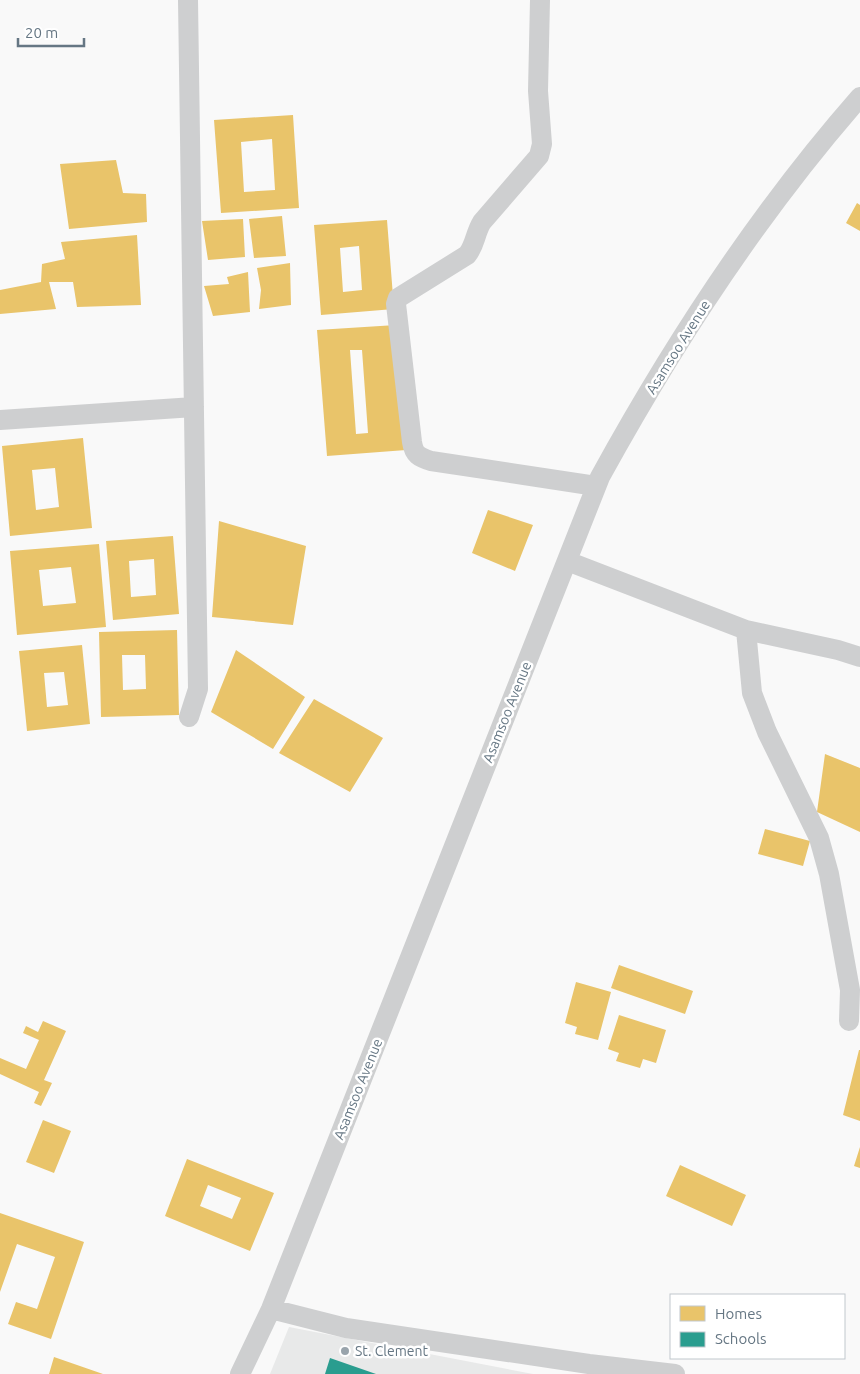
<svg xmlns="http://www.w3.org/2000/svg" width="860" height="1374" font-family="Ubuntu,sans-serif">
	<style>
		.built { fill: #e8e9e9 }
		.homes { fill: #e9c46a; fill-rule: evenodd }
		.schools { fill: #2a9d8f }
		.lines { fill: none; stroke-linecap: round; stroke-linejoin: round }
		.street { stroke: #cecfd0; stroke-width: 20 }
		.poi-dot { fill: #99a4ac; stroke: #fff; stroke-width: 2 }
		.labels { text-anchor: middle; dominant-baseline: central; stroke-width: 5; stroke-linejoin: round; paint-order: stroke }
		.street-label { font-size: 14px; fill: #657683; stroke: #fff }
		.poi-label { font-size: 14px; fill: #657683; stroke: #fff; text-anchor: start }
	</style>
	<rect width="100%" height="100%" fill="#f9f9f9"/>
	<path class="built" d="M289 1327 533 1374H270Z"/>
	<path class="homes" d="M293 115 299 208 221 213 214 120ZM272 139 275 190 244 192 241 142Z
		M116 160 123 193 146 194 147 222 69 229 60 164Z
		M857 203 860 205V231L846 223Z
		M282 216 286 256 254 258 249 219Z
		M243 219 245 257 208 260 202 221Z
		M387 220 394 309 321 315 314 225ZM359 246 362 290 343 292 340 248Z
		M137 235 141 305 77 307 73 282H49L56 309 0 314V290L41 282 42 264 65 259 61 242Z
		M290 263 291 305 259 309 261 290 257 268Z
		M248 272 250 312 213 316 204 286 229 284 227 277Z
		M396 325 406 450 327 456 317 330ZM350 350H362L368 433 356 434Z
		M83 438 92 528 10 536 2 446ZM55 468 59 507 36 510 32 470Z
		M488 510 533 525 515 571 472 553Z
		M219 521 306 546 293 625 212 617Z
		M173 536 179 614 113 620 106 541ZM154 559 156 595 131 597 129 561Z
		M99 544 106 627 17 635 10 551ZM71 567 76 603 43 606 39 570Z
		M177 630 179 715 101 717 99 632ZM122 655H145L146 689 123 690Z
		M82 645 90 724 27 731 19 651ZM64 672 68 705 47 707 44 673Z
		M236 650 305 697 273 749 211 712Z
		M314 699 383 738 350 792 279 753Z
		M825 754 860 768V832L817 812Z
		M765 829 810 841 803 866 758 854Z
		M619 965 693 991 685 1014 611 988Z
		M576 982 611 992 598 1040 575 1034 577 1027 565 1023Z
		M619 1015 666 1030 656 1063 643 1059 640 1068 616 1061 619 1053 608 1049Z
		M43 1021 66 1031 44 1080 52 1083 41 1106 34 1103 39 1092 0 1074V1058L26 1069 39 1040 23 1033 26 1026 38 1032Z
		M859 1050H860V1121L843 1115Z
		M43 1120 71 1131 54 1173 26 1162Z
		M860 1147V1168L854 1166Z
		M187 1159 274 1193 250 1251 165 1216ZM208 1185 241 1198 232 1219 200 1206Z
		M680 1165 746 1195 732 1226 666 1196Z
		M0 1213 84 1242 51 1339 8 1324 16 1302 37 1309 55 1257 17 1244 0 1292Z
		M54 1357 103 1374H49Z"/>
	<path class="schools" d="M330 1358 376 1374H325Z"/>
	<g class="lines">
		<path class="street" d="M188 0 198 689 189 717
			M540 0 538 91 542 144 539 156 482 222C475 233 475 246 467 255L398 298 396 304 412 442C414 455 419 457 431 461L596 486
			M0 420 194 407
			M567 561 746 630 838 650 860 657
			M746 630 752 693 767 732 819 838 829 874 850 990 849 1021
			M271 1309 346 1328 589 1364 675 1374
			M240 1374 271 1309 600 477C673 344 760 211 860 97"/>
	</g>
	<circle class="poi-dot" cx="345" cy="1351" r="5"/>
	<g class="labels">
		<g class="street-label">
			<text transform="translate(678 347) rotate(-58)">Asamsoo Avenue</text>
			<text transform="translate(507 712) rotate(-68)">Asamsoo Avenue</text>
			<text transform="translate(358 1089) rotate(-68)">Asamsoo Avenue</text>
		</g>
		<g class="poi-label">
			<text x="355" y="1351">St. Clement</text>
		</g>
	</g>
	<rect x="670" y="1294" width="175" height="65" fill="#ffffff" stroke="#c1c8cd"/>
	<rect x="680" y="1306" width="25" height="15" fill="#e9c46a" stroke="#c1c8cd"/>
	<text x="715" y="1319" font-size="15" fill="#657683">Homes</text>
	<rect x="680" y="1332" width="25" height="15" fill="#2a9d8f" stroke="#c1c8cd"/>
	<text x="715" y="1344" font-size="15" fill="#657683">Schools</text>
	<path d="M18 38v8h66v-8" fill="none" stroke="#657683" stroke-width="2.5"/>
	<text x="25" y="38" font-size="15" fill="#657683" stroke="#ffffff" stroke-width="4" paint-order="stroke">20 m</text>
</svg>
